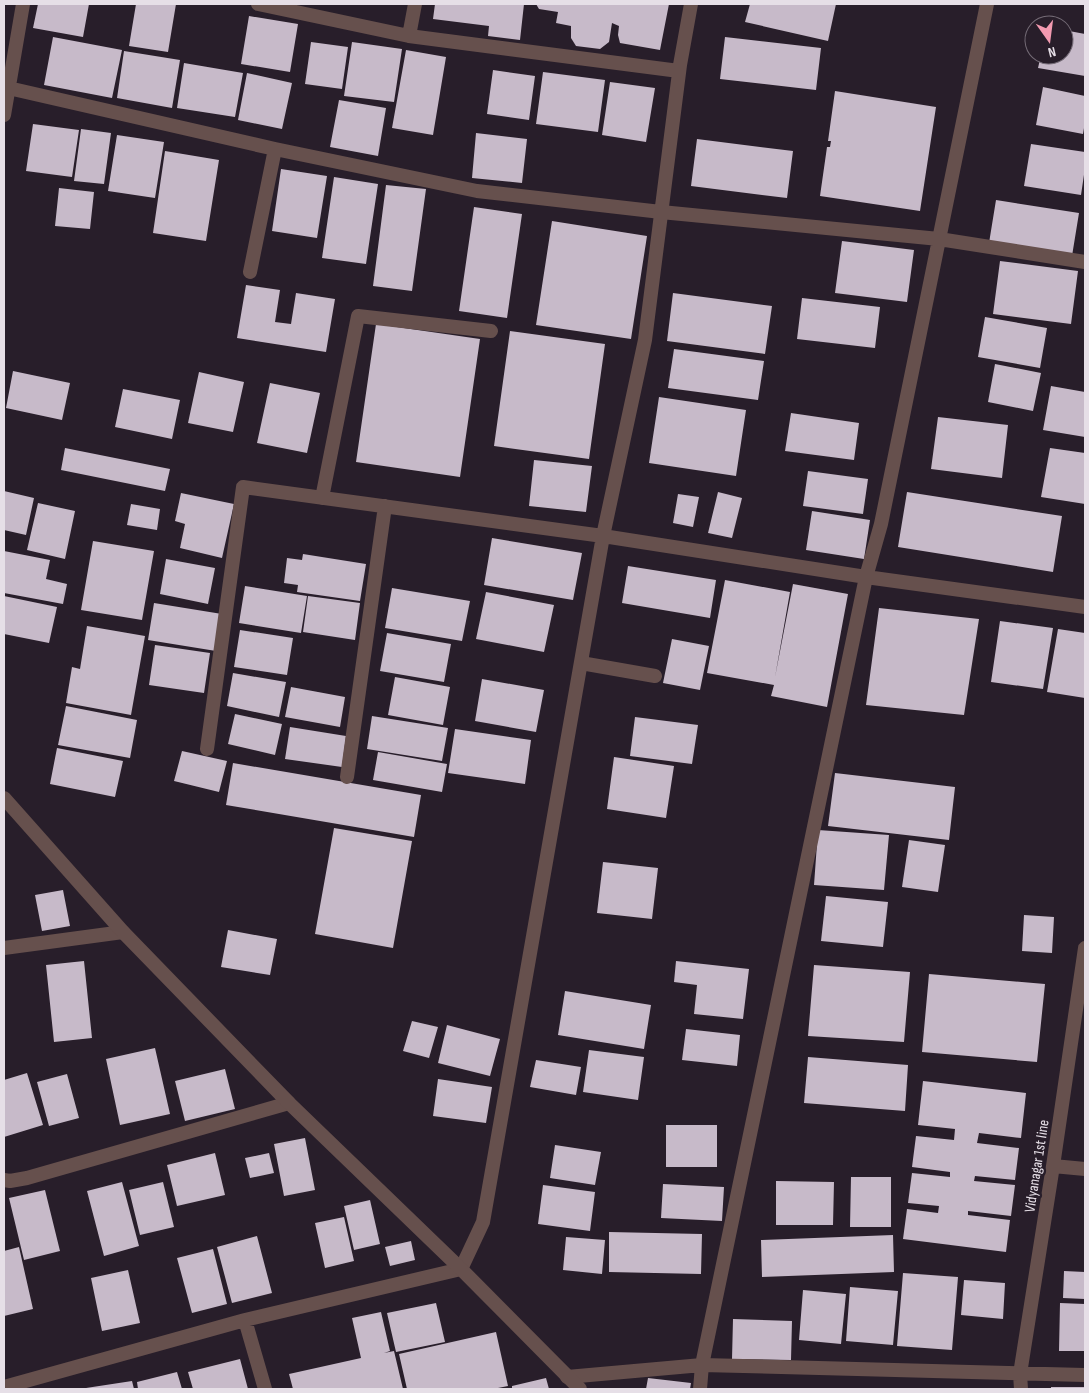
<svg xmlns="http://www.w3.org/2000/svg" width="1089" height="1393" font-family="'Sofia Sans Condensed',sans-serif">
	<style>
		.building { fill: #c7bac9 }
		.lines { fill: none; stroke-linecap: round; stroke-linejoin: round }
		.minor { stroke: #66504d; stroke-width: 14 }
		.tertiary { stroke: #66504d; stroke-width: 14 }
		.labels { text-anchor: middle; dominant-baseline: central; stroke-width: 5; stroke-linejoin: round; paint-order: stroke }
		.street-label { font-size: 15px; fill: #e6dfe7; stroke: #281e2a }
	</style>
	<rect width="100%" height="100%" fill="#281e2a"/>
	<path class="building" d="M38 4H89L83 37 33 28Z
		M136 4H176L168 52 129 46Z
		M435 4H524L520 40 488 36 489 26 433 19Z
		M536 4H669L660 50 620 43 618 35 619 26 612 23 609 42 600 49 576 46 571 38V26L556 23 558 12 539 9Z
		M750 4H836L828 41 745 22Z
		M249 16 298 24 290 72 241 64Z
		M1064 30 1085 34V76L1038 68 1041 55H1064Z
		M53 37 122 50 112 98 44 85Z
		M725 37 821 48 816 90 720 79Z
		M311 42 348 47 342 89 305 84Z
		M352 42 402 49 394 102 344 96Z
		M406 50 446 57 433 135 392 128Z
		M124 51 180 60 172 108 117 98Z
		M184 63 243 73 235 117 177 108Z
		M493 70 535 76 529 120 487 114Z
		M543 72 605 80 598 132 536 124Z
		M247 73 292 83 282 129 238 120Z
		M610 82 655 88 646 142 602 135Z
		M1043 87 1085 96V122L1083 134 1036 125Z
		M835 91 936 107 920 211 820 196 827 147H830L831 141H828Z
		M339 100 386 108 378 156 330 147Z
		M33 124 79 130 72 177 26 171Z
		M81 129 111 133 104 184 74 181Z
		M476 133 527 139 522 183 472 178Z
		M117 135 164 142 155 198 108 191Z
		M697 139 793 151 787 198 691 186Z
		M1031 144 1085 152V168L1081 195 1024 186Z
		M165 151 219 160 206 241 153 233Z
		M281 169 327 176 317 238 272 231Z
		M334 177 378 184 366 264 322 258Z
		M386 185 426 189 412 291 373 286Z
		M59 188 94 192 90 229 55 226Z
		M996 200 1079 213 1072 256 989 243Z
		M474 207 522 214 507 318 459 311Z
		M552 221 647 236 631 339 536 325Z
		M842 241 914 250 907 302 835 293Z
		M1000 261 1078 271 1071 324 993 314Z
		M246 285 280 290 275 322 291 324 296 293 335 299 326 352 237 338Z
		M673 293 772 306 765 354 667 341Z
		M802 298 880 307 875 348 797 339Z
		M985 317 1047 328 1040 368 978 357Z
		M376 324 480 339 460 477 356 462Z
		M510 331 605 344 589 459 494 446Z
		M674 349 764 361 758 400 668 388Z
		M995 364 1041 373 1033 411 988 402Z
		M13 371 70 383 62 420 6 408Z
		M199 372 244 382 233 432 188 423Z
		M270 383 320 393 307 453 257 443Z
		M1051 386 1085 392V437L1043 430Z
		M123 389 180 400 172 439 115 427Z
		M659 397 746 410 736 476 649 463Z
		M791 413 859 423 854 460 785 451Z
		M938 417 1008 425 1002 478 931 469Z
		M65 448 170 469 165 491 61 470Z
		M1050 448 1085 453V504L1041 497Z
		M534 460 592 466 586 512 529 506Z
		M808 471 868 479 863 514 803 506Z
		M4 491 34 498 26 535 4 530Z
		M718 492 742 498 732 538 708 533Z
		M907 492 1062 516 1053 572 898 547Z
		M181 493 234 504 222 558 180 548 185 524 175 521Z
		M678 494 699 497 693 527 673 523Z
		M38 503 75 511 65 559 27 550Z
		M131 504 160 509 157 530 127 525Z
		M812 511 870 520 864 559 806 550Z
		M492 538 582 553 573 600 484 585Z
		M93 541 154 551 142 620 81 610Z
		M4 551 50 560 46 579 67 584 63 604 4 593Z
		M303 554 366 564 360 601 297 592 298 585 284 583 287 558 302 560Z
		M166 559 215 568 208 604 160 594Z
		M628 566 716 580 710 618 622 603Z
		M725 580 790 592 775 677 793 584 848 594 827 707 771 696 774 685 707 673Z
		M245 586 307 596 301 633 239 623Z
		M392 588 470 601 462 641 385 628Z
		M486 592 554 605 544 652 476 639Z
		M4 596 57 607 49 643 4 634Z
		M308 596 360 603 355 640 303 632Z
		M154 603 222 614 216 651 148 640Z
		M879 608 979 619 964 715 866 705Z
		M1000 621 1053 628 1043 689 991 682Z
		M87 626 145 636 131 715 66 703 72 667 80 669Z
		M1058 629 1085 633V698L1047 692Z
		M240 630 293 638 287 675 234 667Z
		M387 633 451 644 444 682 380 671Z
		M672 639 709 646 700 690 663 683Z
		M155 645 210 653 204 693 149 685Z
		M233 673 286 682 279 717 227 706Z
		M395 677 450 687 443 725 388 715Z
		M482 679 544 690 536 732 475 721Z
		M291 687 345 697 340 727 285 717Z
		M66 706 137 720 130 758 58 745Z
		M235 714 282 724 275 755 228 744Z
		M372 716 448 728 442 761 367 749Z
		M635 717 698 725 692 764 630 756Z
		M290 727 346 736 342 767 285 759Z
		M455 729 531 740 525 784 448 773Z
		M57 748 123 761 115 797 50 784Z
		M182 751 227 761 219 792 174 781Z
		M378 752 447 764 442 792 373 780Z
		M614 757 674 766 666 818 607 809Z
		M233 763 421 795 414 837 226 805Z
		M835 773 955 787 949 840 828 826Z
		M334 828 412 841 393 948 315 934Z
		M818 830 889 835 884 890 814 885Z
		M909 840 945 845 938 892 902 887Z
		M603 862 658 868 652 919 597 913Z
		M63 890 70 926 42 931 35 895Z
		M826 896 888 902 883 947 821 941Z
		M1024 915 1054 917 1052 953 1022 951Z
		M228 930 277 939 270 975 221 967Z
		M84 961 92 1038 54 1042 46 965Z
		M676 961 749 969 743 1019 694 1014 697 985 674 982Z
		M814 965 910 972 904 1042 808 1036Z
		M929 974 1045 984 1037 1062 922 1052Z
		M565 991 651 1005 644 1049 558 1035Z
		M412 1021 438 1027 429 1058 403 1051Z
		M447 1025 500 1039 490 1076 438 1063Z
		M686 1029 740 1035 737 1066 682 1060Z
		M155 1048 170 1114 120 1125 106 1059Z
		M589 1050 644 1057 638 1100 583 1092Z
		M808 1057 908 1065 905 1111 804 1103Z
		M536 1060 581 1067 576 1095 530 1087Z
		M225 1069 235 1109 185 1121 175 1081Z
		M27 1073 43 1125 4 1137V1080Z
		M67 1074 79 1118 49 1126 37 1082Z
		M438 1079 492 1087 486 1123 433 1116Z
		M923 1081 1026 1093 1021 1138 979 1133 977 1143 1019 1148 1015 1180 975 1176 974 1181 1015 1185 1011 1216 968 1211V1215L1010 1220 1006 1252 903 1239 907 1209 938 1213 939 1206 908 1203 912 1173 950 1177V1172L912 1167 916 1136 954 1140 955 1129 918 1125Z
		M666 1125H717V1167H666Z
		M305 1138 315 1190 284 1196 274 1144Z
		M555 1145 601 1152 595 1185 550 1178Z
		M215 1153 225 1195 177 1206 167 1165Z
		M269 1153 274 1173 250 1178 245 1158Z
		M851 1177H891V1227H850Z
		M776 1181 834 1182 833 1225H776Z
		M122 1182 139 1246 104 1256 87 1191Z
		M163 1182 174 1227 140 1235 129 1190Z
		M663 1184 724 1187 722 1221 661 1218Z
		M543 1185 595 1192 590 1231 538 1224Z
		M45 1190 60 1251 24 1260 9 1198Z
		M370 1200 380 1244 354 1250 344 1206Z
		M344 1217 354 1261 325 1268 315 1223Z
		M609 1232 702 1234 701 1274 609 1272Z
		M893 1235 894 1272 762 1277 761 1240Z
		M257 1236 272 1293 232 1303 217 1247Z
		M566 1237 605 1240 602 1274 563 1270Z
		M411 1241 415 1260 390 1266 385 1247Z
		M19 1247 33 1309 4 1316V1251Z
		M213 1249 227 1304 192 1313 177 1258Z
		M128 1270 140 1323 102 1331 91 1278Z
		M1064 1271 1085 1272V1299L1063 1298Z
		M903 1273 958 1277 952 1350 897 1346Z
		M964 1280 1005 1283 1003 1319 961 1315Z
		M850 1287 898 1291 893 1345 846 1341Z
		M803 1290 846 1294 841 1344 799 1340Z
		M436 1303 445 1342 396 1352 387 1313Z
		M1060 1303 1085 1304V1351H1059Z
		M381 1312 390 1351 384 1353 394 1351 403 1389H293L289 1374 361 1358 352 1318Z
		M733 1319 792 1321 791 1360 732 1359Z
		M496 1332 508 1386 493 1389H407L399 1354Z
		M240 1359 248 1389H193L188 1372Z
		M177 1372 182 1389H138L137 1382Z
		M546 1378 549 1389H512V1386Z
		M648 1378 691 1383 690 1389H646Z
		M132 1381 134 1389H87L86 1388Z
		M1051 1387H1085V1389H1051Z"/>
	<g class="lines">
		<path class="minor" d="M258 4 409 36 679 71
			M409 36 415 4
			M4 87 275 149 477 191 661 212 939 239 1085 262
			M4 115 23 4
			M250 272 275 149
			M322 498 358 316 491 331
			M581 663 655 676
			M207 749 243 487 603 536 866 577 1085 607
			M347 777 385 506
			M4 948 123 932
			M1053 1166 1085 1169
			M4 1180 10 1181 27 1178 289 1103
			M245 1320 265 1389
			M567 1377 702 1365 1085 1375
			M4 1387 245 1320 461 1269 483 1222 603 536 645 340 680 65 691 4
			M700 1389 702 1365 866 577 881 524 987 4
			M1021 1389 1020 1374 1053 1166 1085 948"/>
		<path class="tertiary" d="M4 798 123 932 289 1103 461 1269 580 1389"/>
	</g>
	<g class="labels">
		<g class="street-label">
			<text transform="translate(1037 1166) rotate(-81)">Vidyanagar 1st line</text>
		</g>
	</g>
	<rect width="1089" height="1393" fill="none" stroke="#e6dfe7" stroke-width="10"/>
	<g transform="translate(1049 40) rotate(166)"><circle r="24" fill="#281e2a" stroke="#746b76"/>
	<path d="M0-4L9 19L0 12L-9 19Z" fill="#f29ab0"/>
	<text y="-8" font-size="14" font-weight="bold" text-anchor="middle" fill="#e6dfe7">N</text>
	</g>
</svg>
